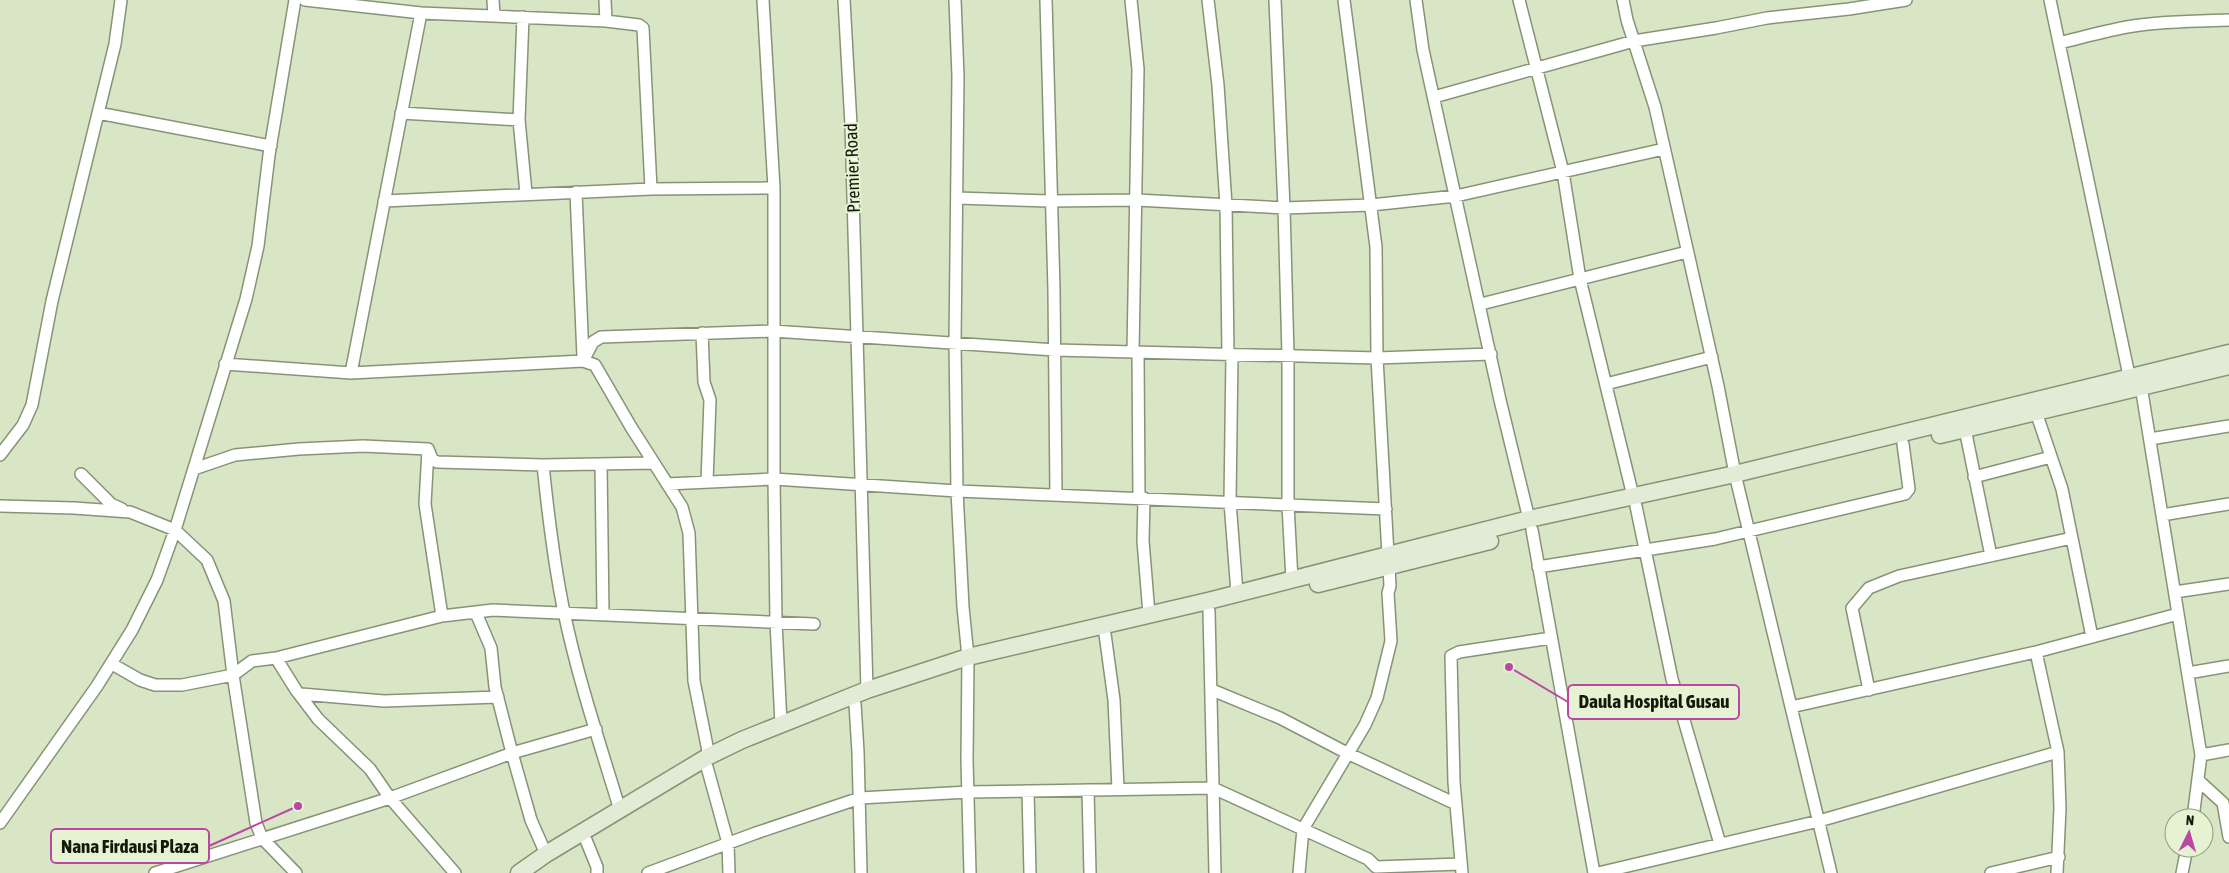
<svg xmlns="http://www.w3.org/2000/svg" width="2229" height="873" font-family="'Asap Condensed',sans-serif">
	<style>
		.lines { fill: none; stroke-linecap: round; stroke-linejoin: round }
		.street-casing { stroke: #879376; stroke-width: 14 }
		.secondary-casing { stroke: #879376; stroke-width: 19 }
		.street { stroke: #fff; stroke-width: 11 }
		.secondary { stroke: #e2ebd5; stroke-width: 16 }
		.labels { text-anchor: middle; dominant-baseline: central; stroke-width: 4; stroke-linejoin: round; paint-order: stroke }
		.street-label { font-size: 18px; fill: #14190d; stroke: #e5f3d2 }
		.leader { fill: none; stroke: #b947a3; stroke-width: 2 }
		.callout-dot { fill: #b947a3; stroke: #e5f3d2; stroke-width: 2 }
		.callout { fill: #e5f3d2; stroke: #b947a3; stroke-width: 2 }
		.callout-label { font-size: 19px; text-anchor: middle; font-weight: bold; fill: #14190d }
	</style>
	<rect width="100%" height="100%" fill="#d8e6c6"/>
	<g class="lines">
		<defs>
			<path id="street" d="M305 0 421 13 606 21 639 25 643 28 651 189
				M493 0 494 16
				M605 0 606 21
				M763 0 774 188V479L776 622 781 724
				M844 0 851 125 867 690
				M955 0 958 76 955 343 957 491 963 607 968 657 967 760 970 873
				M1046 0 1054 290 1056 495
				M1131 0 1138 69 1133 352
				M1208 0 1218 85 1226 205 1228 354
				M1275 0 1284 208 1288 355V505L1292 580
				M1344 0 1376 247 1377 358 1388 555
				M1416 0 1423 50 1500 400 1529 519
				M1519 0 1563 172 1580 279 1633 496
				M1623 0 1627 20 1655 107 1718 386 1735 474 1831 873
				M2050 0 2131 385
				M523 17 519 120 526 193
				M2059 43C2084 37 2108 30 2133 26 2165 21 2197 21 2229 20
				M1434 97 1634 41 1716 28 1767 18 1849 9 1906 0
				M98 113 271 146
				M401 113 519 120
				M576 192 583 357
				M957 198 1050 201 1137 200 1284 208 1371 205 1456 196 1664 149
				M384 201 651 189 774 188
				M1481 304 1687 252
				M702 333 704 382 710 400 707 482
				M1138 352 1139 498
				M1232 354 1230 502 1237 593
				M583 361 593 342 601 337 773 331 1055 350 1377 358 1491 354
				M225 364 351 373 583 361 595 365 631 427 682 507 689 533 694 681 709 756
				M351 373 421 13
				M2140 380 2201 755 2193 818
				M1606 384 1712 357
				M2036 412 2062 489 2092 637
				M1965 429 1991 556
				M2150 439 2229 426
				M428 450 425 504 442 616
				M0 455 23 425 32 405 52 301 115 44 121 0
				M601 464 603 614
				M543 465C548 514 554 564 564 612 578 679 600 744 620 810
				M194 469 235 455 299 449 363 446 428 449 432 459 437 462 543 465 653 463
				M81 474 111 504 122 509
				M1974 477 2051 457
				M667 484 774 479 957 491 1386 509
				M1144 498 1143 541 1149 614
				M0 506 74 508 130 512 175 530 207 560 224 601 233 675 256 823 262 838 296 873
				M1636 506 1672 679 1720 844
				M2162 515 2229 504
				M1532 530 1594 873
				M1538 567 1715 539 1905 494 1909 489 1903 444
				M2175 592 2229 584
				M1209 611 1215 873
				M476 613 491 648 495 687 512 753 531 820 546 854
				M1105 634 1114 700 1118 789
				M2036 652 2058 752 2060 808 2057 873
				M276 658 296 690 318 719 370 769 390 798 455 873
				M112 664 140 680 155 685H182L233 675 252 661 276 658 442 616 493 610 814 624
				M2188 673 2229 666
				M1212 690 1280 718 1347 753 1456 804
				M1869 690 1852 608 1869 588 1899 576 2072 538
				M301 694 384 701 498 697
				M855 704 858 752 861 873
				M1791 707 2036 652 2178 614
				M2201 755 2229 750
				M707 767 728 843 729 873
				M2199 781 2223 803 2229 837
				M1088 790 1090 873
				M1028 791 1030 873
				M0 823 97 686 132 630 157 580 175 530 246 299 258 246 269 155 295 0
				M586 840 597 867V873
				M155 873 390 798 512 753 596 729
				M648 873 756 833 860 798 968 792 1213 788 1368 859 1376 867 1460 864
				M1299 873 1303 829 1365 725 1377 698 1391 641 1388 593 1390 586 1389 567
				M1462 873 1454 782 1451 656 1459 652 1551 638
				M1598 873 1819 821 2058 752
				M1991 873 2059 857
				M2182 873 2187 848"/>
			<path id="secondary" d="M1940 435 2229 366
				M1318 584 1490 541
				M519 873 546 854 709 756 742 740 867 690 968 657 1208 601 1529 519 1735 474 2229 353"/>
		</defs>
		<use href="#street" class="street-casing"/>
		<use href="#secondary" class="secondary-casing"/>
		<use href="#street" class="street"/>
		<use href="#secondary" class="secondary"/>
	</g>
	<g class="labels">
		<g class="street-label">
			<text transform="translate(852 168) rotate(-92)">Premier Road</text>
		</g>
	</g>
	<path class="leader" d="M1509 667L1568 702M298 806L209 846"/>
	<g class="callout-dot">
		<circle cx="1509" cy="667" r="5"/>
		<circle cx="298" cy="806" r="5"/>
	</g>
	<g class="callout">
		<rect x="1568" y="685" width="171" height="34" rx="5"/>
		<rect x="51" y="829" width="158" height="34" rx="5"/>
	</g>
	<g class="callout-label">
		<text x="1654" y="708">Daula Hospital Gusau</text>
		<text x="130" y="853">Nana Firdausi Plaza</text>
	</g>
	<g transform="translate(2189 833) rotate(5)"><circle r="24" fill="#e5f3d2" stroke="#919c83"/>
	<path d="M0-4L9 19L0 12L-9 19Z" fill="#b947a3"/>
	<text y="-8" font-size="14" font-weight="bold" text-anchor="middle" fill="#14190d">N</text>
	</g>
</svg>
